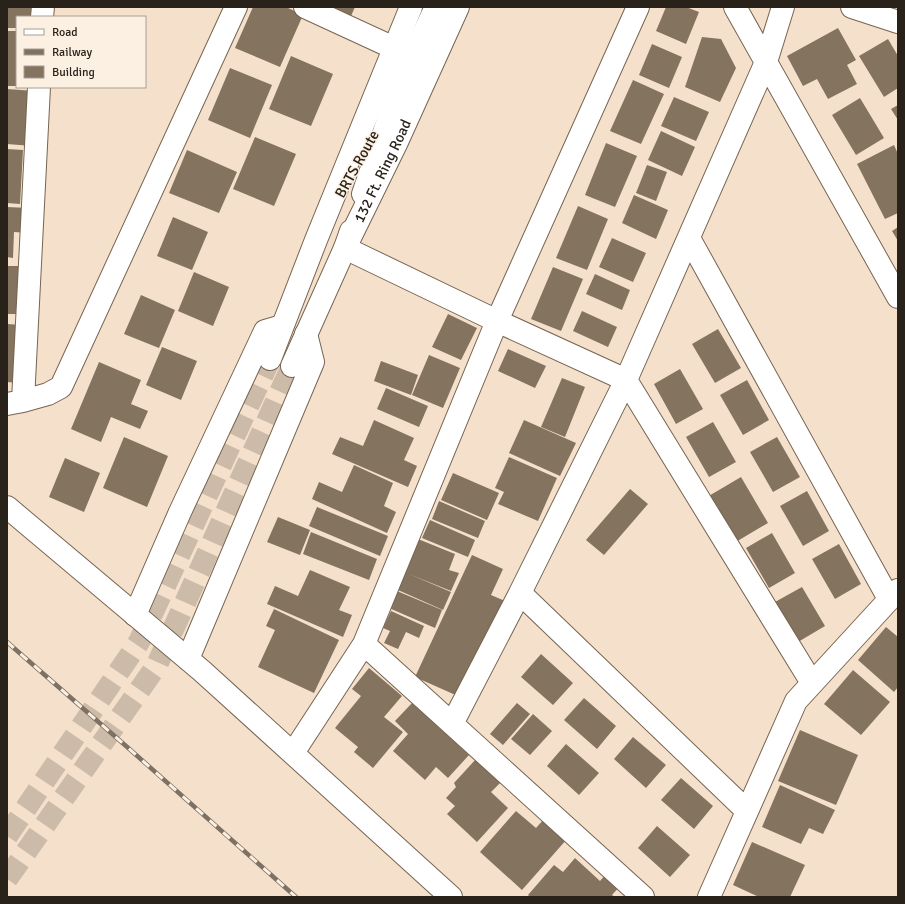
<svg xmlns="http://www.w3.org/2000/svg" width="905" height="904" font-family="Signika,sans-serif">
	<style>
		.building { fill: #84735f }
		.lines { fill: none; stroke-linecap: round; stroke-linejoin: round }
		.major-tunnel { stroke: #ccbba8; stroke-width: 22; stroke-dasharray: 22 11; stroke-linecap: butt }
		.minor-casing { stroke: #766451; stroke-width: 24 }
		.major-casing { stroke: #766451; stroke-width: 24 }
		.minor { stroke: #fff; stroke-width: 22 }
		.major { stroke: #fff; stroke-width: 22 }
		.rail-casing { stroke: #7e7164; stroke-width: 4.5 }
		.rail { stroke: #fcf0e3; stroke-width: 3; stroke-dasharray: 9; stroke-linecap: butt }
		.labels { text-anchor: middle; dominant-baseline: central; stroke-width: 3; stroke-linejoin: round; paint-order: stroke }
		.street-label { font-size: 15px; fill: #29221a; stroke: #fcf0e3 }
	</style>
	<rect width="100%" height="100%" fill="#f5e1cb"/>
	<path class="building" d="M7 7H39V17H17V28H7Z
		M253 7H286L303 15 280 67 235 48Z
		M331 7H355L351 16Z
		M666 7H686L699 12 686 44 656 31Z
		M838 28 856 60 847 65 857 84 828 99 817 79 803 86 787 56Z
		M7 31H17V86H7Z
		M702 37 721 39 736 68 720 102 685 87Z
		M888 39 898 56V88L884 97 859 56Z
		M652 44 682 57 669 88 639 75Z
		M291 56 333 74 311 126 269 109Z
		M230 68 272 85 250 138 208 120Z
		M633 80 664 94 641 144 610 131Z
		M7 89 35 91 32 146 7 144Z
		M674 97 709 112 696 141 661 126Z
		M860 98 884 138 856 155 832 115Z
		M898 105V120L891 109Z
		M661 131 695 147 682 176 648 160Z
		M255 137 296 154 274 206 233 189Z
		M606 143 637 156 615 207 585 195Z
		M894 145 898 154V213L885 219 857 164Z
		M7 149 23 150 20 204 7 203Z
		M187 150 237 172 219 213 169 193Z
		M647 165 667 172 656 201 636 193Z
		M634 195 668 210 656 239 622 223Z
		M578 206 608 219 587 270 556 258Z
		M7 207 29 208V233L14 232 13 258 7 257Z
		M173 217 208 232 192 270 157 256Z
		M898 227V241L892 231Z
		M612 238 646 253 633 282 599 267Z
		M7 266H22L20 314H7Z
		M553 267 583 279 561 331 531 319Z
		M194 272 229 287 213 326 178 311Z
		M595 274 630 290 622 310 586 294Z
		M141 295 175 310 159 348 124 334Z
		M582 311 617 327 608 347 573 331Z
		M448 314 477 328 461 360 432 347Z
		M7 324 22 325 19 383 7 382Z
		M718 329 741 368 715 383 692 344Z
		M162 347 197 361 181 400 146 385Z
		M508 349 546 366 535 388 498 371Z
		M429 355 460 368 443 408 412 395Z
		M381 361 418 375 411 395 374 381Z
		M99 362 141 380 131 404 148 411 140 429 111 417 101 442 71 429Z
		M680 369 703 409 676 424 654 384Z
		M562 378 585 387 565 437 541 427Z
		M747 380 769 420 743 435 720 395Z
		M386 388 428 406 419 427 377 409Z
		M374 420 414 438 404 460 417 466 408 487 332 454 340 437 363 446Z
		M524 420 576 443 560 476 509 453Z
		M713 422 736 462 709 477 686 437Z
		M124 437 168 456 147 507 103 488Z
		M777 437 800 477 773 492 750 452Z
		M509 457 557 478 538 521 498 504 504 492 495 488Z
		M65 458 100 473 84 512 49 497Z
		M354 465 393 483 384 506 396 512 387 533 312 499 319 482 342 492Z
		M453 473 499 493 487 520 441 500Z
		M741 477 768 523 729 546 702 500Z
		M630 489 648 504 604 555 586 540Z
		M807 491 829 531 803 546 780 506Z
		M439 501 485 521 478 538 432 519Z
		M317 507 388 536 380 556 309 526Z
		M278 517 310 530 300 555 267 542Z
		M430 520 475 540 468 557 422 538Z
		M311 532 377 559 369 580 303 554Z
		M772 533 795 573 769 588 746 548Z
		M418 539 455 554 449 570 459 573 451 591 409 574 451 592 443 610 398 590Z
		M839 544 861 584 835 599 812 559Z
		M472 555 503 569 491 595 505 601 460 697 415 677Z
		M310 570 350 587 339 610 352 615 343 637 267 604 275 586 298 596Z
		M802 587 825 626 798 642 775 602Z
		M397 591 442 610 435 628 389 608Z
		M274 609 339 640 314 693 258 667 275 630 266 626Z
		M391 611 424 626 419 638 406 632 398 649 384 643 390 631 383 628Z
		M886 627 898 637V687L894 692 858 660Z
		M541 654 573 683 553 705 521 677Z
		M369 668 402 696 384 717 403 732 373 768 354 752 358 747 335 728 361 696 352 689Z
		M853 670 890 702 861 735 824 704Z
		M584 698 616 726 597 749 564 720Z
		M412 703 469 755 448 778 436 767 425 780 393 751 408 734 395 721Z
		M517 703 530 714 503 745 490 734Z
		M533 714 552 731 530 755 511 739Z
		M800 730 858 755 836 805 778 781Z
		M633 737 666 765 646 788 614 759Z
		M566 744 599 773 579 795 547 766Z
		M476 759 501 782 491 792 508 808 477 842 447 814 455 806 446 798 456 787 454 783Z
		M681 778 713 806 694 829 661 800Z
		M780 785 835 810 823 834 809 828 801 844 762 827Z
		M516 811 536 828 544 819 567 839 522 890 480 852Z
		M657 826 690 855 670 877 638 848Z
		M752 842 805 865 790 897H759L733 885Z
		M575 858 600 881 606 874 620 886 612 895 615 897H530L528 895 554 865 563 872Z"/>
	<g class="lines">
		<path class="major-tunnel" d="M7 836 139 642 270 359
			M7 879 157 665 292 366"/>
		<defs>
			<path id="minor" d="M305 7 394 48
				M638 7 497 321 626 380 766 62 783 7
				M735 7 898 297
				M852 7 898 22
				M42 17 43 7
				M392 100 436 7
				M363 194 399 88
				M351 231 345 248 497 321 364 644 643 897
				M689 238 889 599
				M626 380 520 593 747 811
				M626 380 812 683
				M23 401 48 394 61 387 236 7
				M7 404 23 401 39 87
				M7 507 202 671 451 897
				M452 724 520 593
				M293 753 364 644
				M709 897 796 701 898 590"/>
			<g id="major">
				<path d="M270 359 316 240 411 7"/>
				<path id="s1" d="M292 366 345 248 396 144 458 7"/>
				<path d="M135 615 180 512 265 331 282 326"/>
				<path d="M188 659 313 362 306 334"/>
			</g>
		</defs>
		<use href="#minor" class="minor-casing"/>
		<use href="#major" class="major-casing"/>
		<use href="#minor" class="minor"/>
		<use href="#major" class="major"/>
		<defs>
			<path id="rail" d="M7 642 126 746 296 897"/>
		</defs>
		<use href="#rail" class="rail-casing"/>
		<use href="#rail" class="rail"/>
	</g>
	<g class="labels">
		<g class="street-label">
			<text transform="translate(357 164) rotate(-61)">BRTS Route</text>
			<text stroke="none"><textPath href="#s1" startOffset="215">132 Ft. Ring Road</textPath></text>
		</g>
	</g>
	<rect width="905" height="904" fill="none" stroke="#29221a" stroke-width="16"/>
	<rect x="16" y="16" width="130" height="72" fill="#fcf0e3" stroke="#a89e93"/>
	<rect x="24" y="29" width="20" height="6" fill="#ffffff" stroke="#a89e93"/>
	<text x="52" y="36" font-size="12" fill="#29221a">Road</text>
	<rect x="24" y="49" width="20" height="6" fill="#7e7164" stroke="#a89e93"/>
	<text x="52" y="56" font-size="12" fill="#29221a">Railway</text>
	<rect x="24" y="66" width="20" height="12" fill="#84735f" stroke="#a89e93"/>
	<text x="52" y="76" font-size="12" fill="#29221a">Building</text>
</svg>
